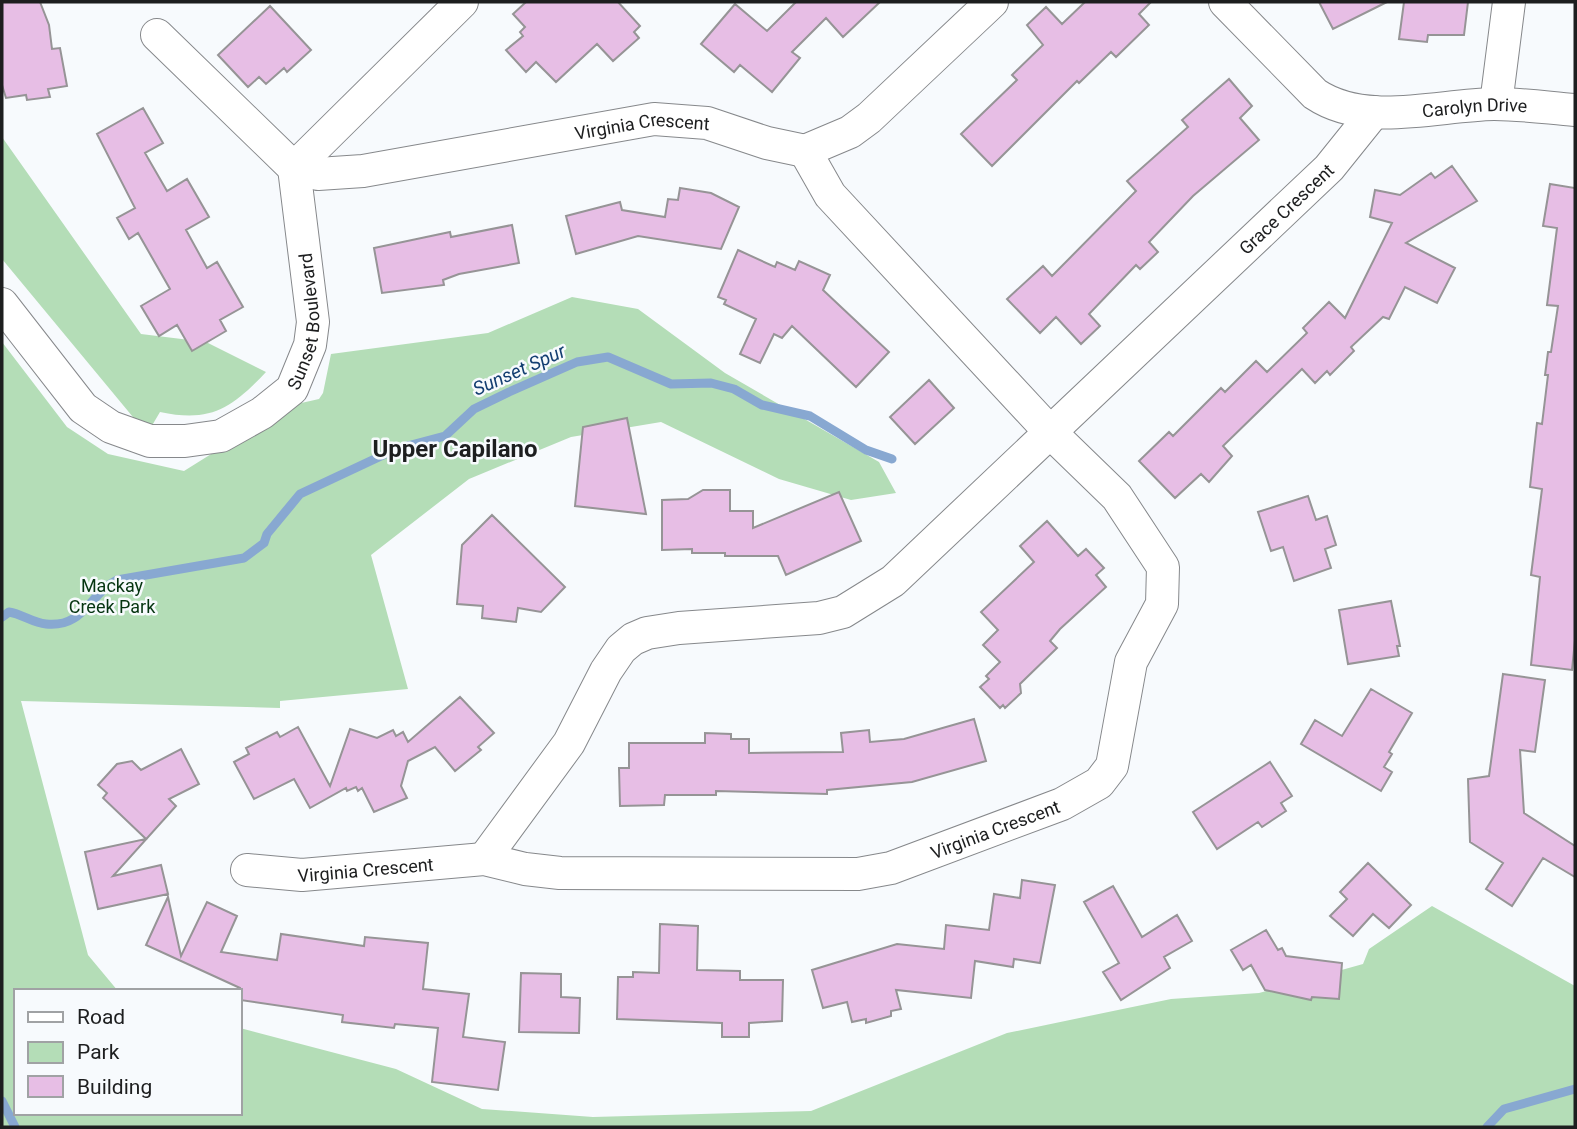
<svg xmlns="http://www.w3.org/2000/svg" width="1577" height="1129" font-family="Roboto,sans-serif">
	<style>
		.green { fill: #b4ddb7 }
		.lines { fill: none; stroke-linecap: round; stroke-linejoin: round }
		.stream { stroke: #88a8d1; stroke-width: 9 }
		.building { fill: #e7bee5; stroke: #969496; stroke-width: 2 }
		.minor-casing { stroke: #86888b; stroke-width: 34 }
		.minor { stroke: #fff; stroke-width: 32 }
		.labels { text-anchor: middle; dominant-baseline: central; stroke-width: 5; stroke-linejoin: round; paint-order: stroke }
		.street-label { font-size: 18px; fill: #1d1e1f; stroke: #f7fafd }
		.park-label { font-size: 18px; fill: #053410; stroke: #f7fafd }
		.water-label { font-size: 19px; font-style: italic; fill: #133e71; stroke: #f7fafd }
		.district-label { font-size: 24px; font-weight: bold; fill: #1d1e1f; stroke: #f7fafd }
	</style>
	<rect width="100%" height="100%" fill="#f7fafd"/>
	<path class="green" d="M2 137 141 334 206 342 266 372C232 408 211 423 160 412L147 434 2 259Z
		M572 297 638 309 725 373 879 462 896 493 851 500 779 479 661 422 571 437 469 479 371 555 408 689 280 701V708L21 701 88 955 118 991H16V1113H240V1028L396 1069 482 1109 593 1117 811 1111 1007 1033 1171 999 1259 993 1363 964 1369 949 1432 906 1575 986V1127H2V342L67 427 108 454 184 471 288 406 319 399 323 393 331 354 488 333Z"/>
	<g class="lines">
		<path class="stream" d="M2 617 9 612C22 614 33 623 46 624 84 628 89 594 117 580L244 558 264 543 267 534 300 494 396 449 445 436 474 409 509 392 577 362 608 357 671 384 711 383 734 389 762 405 810 416 866 450 892 459
			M2 1101 15 1127
			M1487 1127 1504 1109 1575 1089"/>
	</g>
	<path class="building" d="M2 2H40L49 25 52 49 60 48 67 86 48 89 50 97 27 100 26 95 6 98 2 85Z
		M526 2H618L640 26 634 32 639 38 613 61 597 44 556 82 536 62 526 72 506 50 523 36 520 32 525 27 513 14Z
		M796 2H880L843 37 826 18 792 52 800 58 772 92 740 65 734 72 701 44 735 4 767 31Z
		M1085 2H1151L1139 14 1149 25 1116 57 1111 52 1079 83 1077 81 992 166 961 134 1017 80 1012 75 1043 45 1027 25 1046 7 1062 24Z
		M1319 2H1387L1333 29Z
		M1404 2H1468L1464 35H1428L1427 42 1399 39Z
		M270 6 311 50 287 72 284 68 266 84 259 77 248 87 218 55Z
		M1229 79 1252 106 1240 118 1259 140 1193 196 1149 242 1158 252 1140 269 1136 265 1089 314 1100 326 1081 344 1056 317 1040 333 1007 299 1043 266 1052 276 1136 191 1127 181 1188 127 1182 120Z
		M143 108 163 143 145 153 167 191 187 179 209 217 186 230 207 268 217 262 243 307 220 320 226 331 192 351 177 325 159 336 141 306 170 289 138 233 129 239 117 218 135 208 97 134Z
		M1452 166 1477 201 1406 243 1455 268 1437 303 1405 287 1389 319 1383 317 1351 347 1354 351 1330 375 1327 371 1315 383 1302 369 1223 446 1232 456 1209 482 1201 474 1175 498 1139 461 1169 432 1173 436 1221 388 1225 392 1256 361 1267 372 1307 333 1303 328 1329 302 1345 318 1392 223 1370 217 1375 190 1400 195 1431 173 1435 178Z
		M1550 184 1575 188V640L1572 670 1531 665 1540 577 1531 575 1542 489 1530 487 1537 423 1542 424 1548 375H1545L1548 352H1551L1558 306 1547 305 1557 228 1543 226Z
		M680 188 711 193 739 207 721 249 638 236 576 254 566 216 620 202 622 210 665 217 668 199 678 200Z
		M512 225 519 263 459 274 443 280 444 285 382 293 374 248 450 232 451 237Z
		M738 250 775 267 777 262 795 270 799 261 830 275 823 290 889 352 856 387 792 326 782 338 774 334 760 363 740 354 756 319 724 304 726 300 718 297Z
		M929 380 954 408 915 444 890 417Z
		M627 418 646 514 575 506 583 427Z
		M703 490H730V511H753V528L839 492 861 541 786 575 778 556H725V553H692V549L662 550V500L688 499Z
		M1308 496 1316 520 1327 516 1336 545 1325 549 1331 568 1294 581 1283 547 1271 551 1258 512Z
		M492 515 565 587 541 612 518 608 516 622 482 618 483 606 457 604 462 545Z
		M1047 521 1078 556 1086 549 1104 568 1096 575 1106 587 1060 629 1050 641 1057 648 1020 684 1021 693 1005 708 1003 705 1000 708 980 687 989 679 986 676 1000 662 983 645 998 630 981 612 1034 562 1020 546Z
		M1391 601 1400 646H1397L1399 656 1348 664 1339 610Z
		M1503 674 1545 680 1535 752 1520 750 1524 813 1575 846V877L1543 858 1512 906 1486 889 1503 863 1470 842 1468 779 1489 776Z
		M1371 689 1412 713 1389 752 1392 754 1384 767 1392 772 1381 791 1301 744 1315 720 1342 736Z
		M460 697 494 733 478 747 481 750 455 771 435 747 408 761 401 786 407 798 374 812 362 788 358 791 356 787 347 791 346 788 310 808 294 779 254 799 234 762 249 754 246 748 277 732 280 737 298 727 330 786 350 729 377 738 393 730 396 736 403 732 408 742Z
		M974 719 986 761 912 782 827 790V794L716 791V795H665L664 805 620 806 619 768H629V743H705V733L731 734V739H749V753L843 752 841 733 869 730 870 742 904 739Z
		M181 749 199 784 169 799 176 806 113 876 161 865 168 894 98 909 85 852 146 839 103 798 107 793 98 785 117 764 132 761 141 770Z
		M1270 762 1292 796 1281 803 1286 811 1262 827 1258 822 1217 849 1193 812Z
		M1368 863 1411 905 1389 928 1373 914 1353 936 1330 916 1347 899 1340 892Z
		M1022 880 1055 885 1040 963 1014 959 1013 967 975 961 971 998 896 990 901 1009 891 1011V1016L866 1023V1019L852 1022 847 1002 823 1008 812 970 897 944 944 949 946 925 989 930 994 894 1020 898Z
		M1113 886 1142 937 1177 915 1192 941 1164 957 1170 968 1121 1000 1103 972 1119 963 1084 902Z
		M168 897 181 956 207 902 237 916 221 952 277 960 281 934 364 946 365 937 428 943 423 989 469 994 463 1037 505 1042 498 1090 432 1082 438 1028 395 1024 394 1028 342 1022 343 1015 240 1000V988L146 945Z
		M660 924 698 926 697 970 740 971V980H783L782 1021 749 1023V1037H722V1023L617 1019 618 977H633V972L659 973Z
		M1266 930 1278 950 1282 948 1286 956 1342 963 1339 999 1312 997 1311 1000 1265 990 1251 965 1243 970 1231 950Z
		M521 973 561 974V997L580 998 579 1033 519 1032Z"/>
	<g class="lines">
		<defs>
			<g id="minor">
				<path id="s1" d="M1225 2 1315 94C1366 128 1437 105 1494 104 1521 104 1549 108 1575 110"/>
				<path id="s2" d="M157 35 294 168 318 174 363 171 654 119 707 123 767 143 805 151"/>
				<path d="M1496 104 1509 2"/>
				<path d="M805 151 850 132 869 118 992 2"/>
				<path d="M294 168 462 2"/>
				<path id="s3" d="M2 304 83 408 111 427 150 441H185L221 436 262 413 292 389 310 345 313 322 294 168"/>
				<path id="s4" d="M484 859 569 743 606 671 621 649 633 639 647 633 679 628 819 618 843 612 893 581 1329 168 1374 112"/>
				<path id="s5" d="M247 870 302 875 484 859 525 869 560 873 858 874 891 868 1062 804 1099 783 1112 766 1131 662 1162 604 1163 567 1117 497 1051 433 830 195 805 151"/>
			</g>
		</defs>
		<use href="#minor" class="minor-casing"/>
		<use href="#minor" class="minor"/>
	</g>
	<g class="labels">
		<g class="street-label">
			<text stroke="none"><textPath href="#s1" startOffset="292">Carolyn Drive</textPath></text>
			<text stroke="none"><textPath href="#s2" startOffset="544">Virginia Crescent</textPath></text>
			<text stroke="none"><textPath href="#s4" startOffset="1080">Grace Crescent</textPath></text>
			<text stroke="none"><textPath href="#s3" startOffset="434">Sunset Boulevard</textPath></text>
			<text stroke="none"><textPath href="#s5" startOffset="758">Virginia Crescent</textPath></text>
			<text stroke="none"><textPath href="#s5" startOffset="119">Virginia Crescent</textPath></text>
		</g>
		<g class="park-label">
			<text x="112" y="585">Mackay<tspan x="112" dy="21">Creek Park</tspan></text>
		</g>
		<g class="water-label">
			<text transform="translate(519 370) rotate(-24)">Sunset Spur</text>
		</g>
		<g class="district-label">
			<text x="455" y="449">Upper Capilano</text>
		</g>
	</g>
	<rect width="1577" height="1129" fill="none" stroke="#1d1e1f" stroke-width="7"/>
	<rect x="14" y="989" width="228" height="126" fill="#f7fafd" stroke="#a0a2a4" stroke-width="2"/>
	<rect x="28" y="1012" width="35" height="10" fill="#ffffff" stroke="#a0a2a4" stroke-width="2"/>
	<text x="77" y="1024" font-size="21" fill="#1d1e1f">Road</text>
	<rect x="28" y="1042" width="35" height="21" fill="#b4ddb7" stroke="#a0a2a4" stroke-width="2"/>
	<text x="77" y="1059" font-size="21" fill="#1d1e1f">Park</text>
	<rect x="28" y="1076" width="35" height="21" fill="#e7bee5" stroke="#a0a2a4" stroke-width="2"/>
	<text x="77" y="1094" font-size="21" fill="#1d1e1f">Building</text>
</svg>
